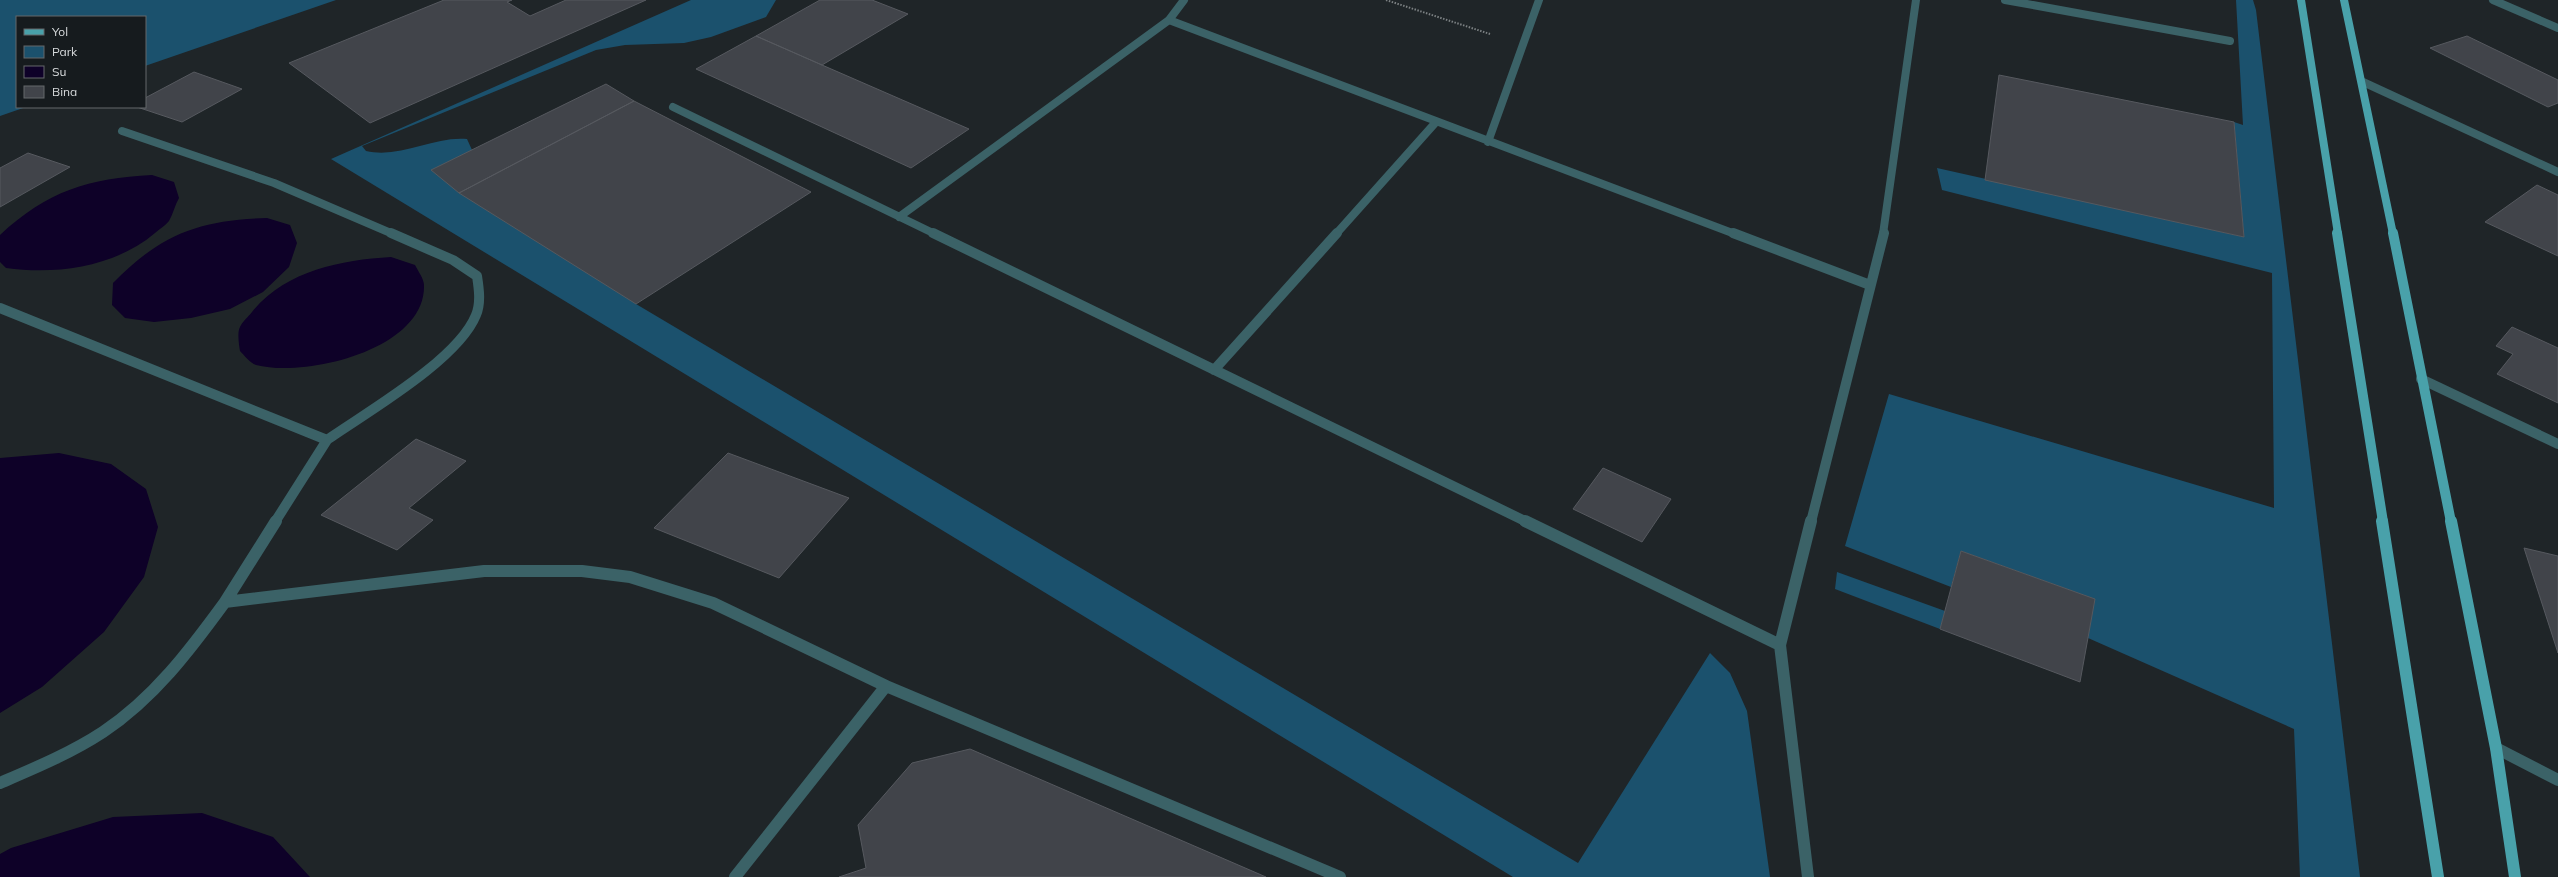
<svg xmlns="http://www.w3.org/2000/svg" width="2558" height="877" font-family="Mulish,sans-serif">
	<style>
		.green { fill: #1b516d }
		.water { fill: #0e0128 }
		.building { fill: #41444a; stroke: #56595f }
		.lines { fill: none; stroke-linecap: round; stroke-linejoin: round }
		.path { stroke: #7c8183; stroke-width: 2; stroke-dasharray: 1.5 1.5; stroke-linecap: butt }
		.minor-far2 { stroke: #3b6267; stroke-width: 8 }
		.minor-far1 { stroke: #3b6267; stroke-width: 10 }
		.minor { stroke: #3b6267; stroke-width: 12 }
		.major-far2 { stroke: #49a1aa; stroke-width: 8 }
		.major-far1 { stroke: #49a1aa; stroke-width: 10 }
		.major { stroke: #49a1aa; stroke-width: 12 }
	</style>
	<rect width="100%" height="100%" fill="#1f2528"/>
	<path class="green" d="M0 0H336L145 66V17H17V107H26L0 116Z
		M691 0H776L766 17 711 37 684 43 625 45 596 50 362 146 366 151C400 159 433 136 467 139L472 150 636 304 1578 863 1710 653 1730 673 1747 711 1770 877H1513L331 159Z
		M2236 0H2253L2256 10 2360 877H2300L2294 729 2088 638 2094 599 1961 551 1951 587 1845 546 1889 394 2274 508 2272 273 1942 190 1937 168 2244 237 2234 122 2243 125Z
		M1837 572 1945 611 1940 629 1835 589Z"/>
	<path class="water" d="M152 175 174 182 179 198C175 205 173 214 169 221 165 226 159 229 155 233 115 267 57 275 6 268L0 262V235C47 191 89 178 152 175Z
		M267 218 290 225 297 243 289 267 263 292 230 309 191 318 154 322 125 318 112 305 113 283C161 234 199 220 267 218Z
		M391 257 415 265C418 271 424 279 424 285 426 350 305 378 256 365 250 363 244 355 240 351 239 345 237 332 240 327 242 322 248 317 252 312 285 271 340 260 391 257Z
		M59 453 111 464 146 489 158 527 144 577 104 632 42 687 0 713V458Z
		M202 813 273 837 310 877H0V854L11 848 113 817Z"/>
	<path class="building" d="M444 0H512L507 2 530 16 566 0H646L370 123 289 63Z
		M820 0H872L908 14 822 65 756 36Z
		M756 36 822 65 969 129 911 168 696 69Z
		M2467 36 2558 80V103L2548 107 2430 48Z
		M194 72 242 89 182 122 137 107H145V98Z
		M1999 75 2234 122 2244 237 1985 180Z
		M606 84 634 101 459 193 431 170Z
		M634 101 811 192 636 304 459 193Z
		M28 153 70 167 0 207V168Z
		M2537 185 2558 195V256L2485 222Z
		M2512 327 2558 348V403L2497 374 2513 354 2496 346Z
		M416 439 466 461 409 508 433 520 397 550 321 515Z
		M728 453 849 498 779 578 654 528Z
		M1603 468 1671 499 1642 542 1573 509Z
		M2524 548 2558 556V653Z
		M1961 551 2095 599 2080 682 1940 629Z
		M970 749 1266 877H839L866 868 858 825 912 763Z"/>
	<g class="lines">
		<path class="path" d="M1386 0 1490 34"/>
		<path class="minor-far2" d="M2005 0 2230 41
			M2493 0 2558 28
			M1169 20 1735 234
			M2363 82 2558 172
			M673 107 935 234
			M122 131 274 183 393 234
			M1488 142 1539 0
			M899 217 1169 20 1184 0
			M1336 234 1436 122
			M1883 234 1916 0"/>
		<path class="minor-far1" d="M933 233 1527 522
			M1733 233 1870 285
			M0 308 327 440 275 522
			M1214 370 1337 233
			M2421 379 2558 444
			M327 440C367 412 458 360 476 315 481 303 479 289 477 276L453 260 391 233
			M1811 522 1884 233"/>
		<path class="minor" d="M1525 521 1780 645 1808 877
			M225 602 276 521
			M1780 645 1811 521
			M2496 748 2558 780
			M0 783C35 768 71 753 103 732 154 698 190 650 225 602L484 571H582L630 577 713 603 886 686
			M735 877 886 686 1340 877"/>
		<path class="major-far2" d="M2301 0 2338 234
			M2344 0 2393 234"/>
		<path class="major-far1" d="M2337 233 2383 522
			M2393 233 2451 522"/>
		<path class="major" d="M2382 521 2438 877
			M2451 521 2496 748 2515 877"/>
	</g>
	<rect x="16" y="16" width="130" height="92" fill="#161b1e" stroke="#64686b"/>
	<rect x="24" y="29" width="20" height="6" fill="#49a1aa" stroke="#64686b"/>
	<text x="52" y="36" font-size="12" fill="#d9dcde">Yol</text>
	<rect x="24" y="46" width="20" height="12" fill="#1b516d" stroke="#64686b"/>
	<text x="52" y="56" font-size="12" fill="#d9dcde">Park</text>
	<rect x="24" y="66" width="20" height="12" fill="#0e0128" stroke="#64686b"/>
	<text x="52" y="76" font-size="12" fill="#d9dcde">Su</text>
	<rect x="24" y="86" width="20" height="12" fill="#41444a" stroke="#64686b"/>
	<text x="52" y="96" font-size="12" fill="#d9dcde">Bina</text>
</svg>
